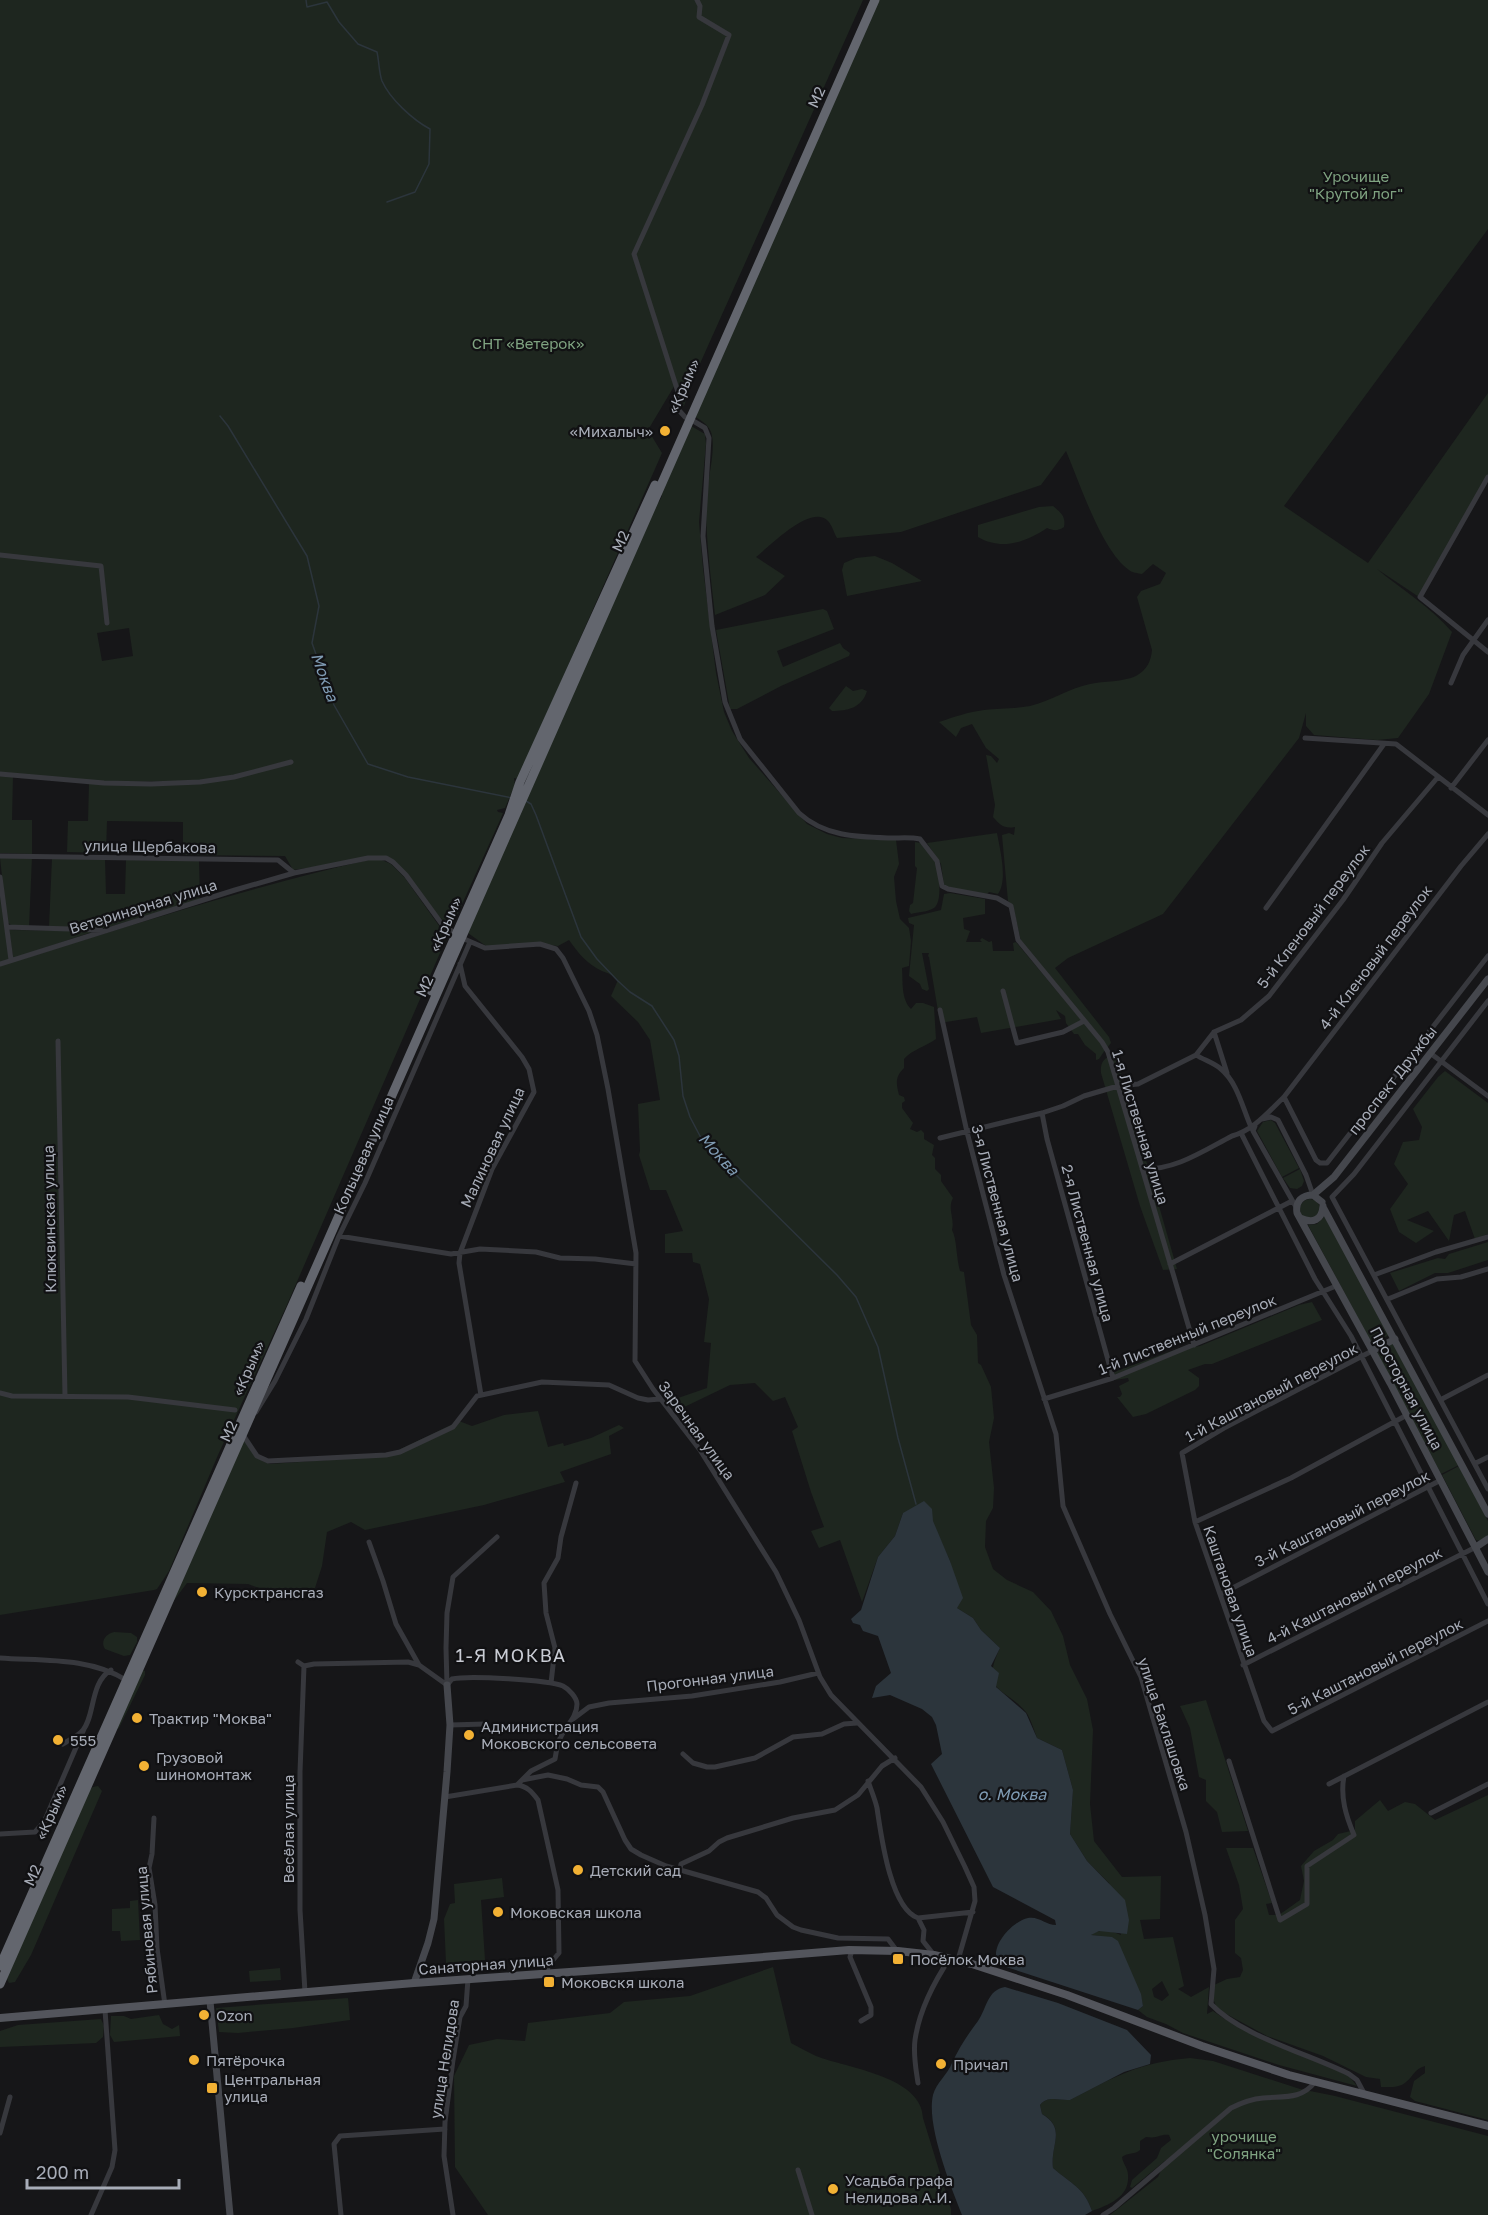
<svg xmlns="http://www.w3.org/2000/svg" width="1488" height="2215" font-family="'Golos Text',sans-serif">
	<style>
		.green { fill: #1e261f; fill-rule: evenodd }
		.water { fill: #2c353c }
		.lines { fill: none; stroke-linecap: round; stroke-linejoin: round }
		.stream { stroke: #2c353c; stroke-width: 1.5 }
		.street { stroke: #37383d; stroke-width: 5 }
		.secondary { stroke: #45474d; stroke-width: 7 }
		.primary { stroke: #53555c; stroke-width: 8 }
		.highway { stroke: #63666e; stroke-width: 9 }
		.poi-dot { fill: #f2b134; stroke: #111113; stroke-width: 2 }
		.labels { text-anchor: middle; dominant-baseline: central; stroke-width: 4.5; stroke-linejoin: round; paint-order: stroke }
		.street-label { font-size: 15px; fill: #a8adb8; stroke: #111113 }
		.park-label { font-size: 15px; fill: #7fa381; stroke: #111113 }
		.poi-label { font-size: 15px; fill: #a8adb8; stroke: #111113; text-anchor: start }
		.water-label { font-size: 16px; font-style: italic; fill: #7f9bb3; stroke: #111113 }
		.quarter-label { font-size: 18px; letter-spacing: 1.5px; fill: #c9ccd4; stroke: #111113 }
	</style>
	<rect width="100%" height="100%" fill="#161618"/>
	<path class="green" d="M0 0H863L694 377 684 406 680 408 678 407 676 383 648 430 662 453 518 779 514 778 515 785 505 808 497 810 498 812 503 813 501 818 454 922 451 925 444 922 387 857 293 870 285 856 183 855V822L107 821 106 853 67 852 68 821H88L89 783 200 781 107 782 0 772ZM129 628 133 656 102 661 97 633Z
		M877 0H1488V229L1284 506 1368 563 1488 393V475L1419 597 1377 569C1402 590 1430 606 1452 632L1429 694 1398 738 1377 740 1314 735 1306 726V713L1299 738 1163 914 1068 958 1055 968 1109 1037 1111 1043 1107 1048 1021 942 1013 906 1008 901 1002 835 1009 833 1014 835 1015 827C1004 829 1000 825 993 817L995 805 986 755 991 756 997 763 999 759 986 748 972 724 961 728 956 737 939 722C954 717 968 712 984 710 999 708 1015 709 1030 706 1051 701 1069 688 1090 684 1104 681 1123 682 1136 676 1147 670 1151 661 1152 650L1137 597 1141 591 1160 584 1166 573 1153 564 1142 574C1138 573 1132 573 1129 570 1101 550 1080 483 1066 451L1041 485 901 532 837 538C834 533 832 525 828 521 811 503 769 547 756 557L785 576 765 595 715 615C711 578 706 542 706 505 706 484 717 450 711 432 708 424 700 420 694 416Z
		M691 426 705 434 706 444 699 522 703 568 716 673 724 712 732 731 749 758 807 824 827 834 842 838 896 840 899 864 894 877 896 901 900 919 909 928 911 941 909 966 902 968C903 982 901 999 911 1009L916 1003H923L934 1007 936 1039C925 1047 913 1049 904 1059V1068C895 1077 896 1083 899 1095L904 1097 905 1101 902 1103V1108L913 1123 910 1129 917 1132 921 1130 924 1133V1139L934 1145 932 1155 935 1158V1169L941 1175V1181L953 1198C947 1209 955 1218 952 1230 957 1239 956 1257 960 1271L964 1272 971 1325 977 1335 978 1363 981 1365 991 1387 994 1418 989 1442 994 1488 993 1508 986 1521 985 1547 993 1569 1007 1580 1033 1592 1051 1611 1063 1636 1070 1665 1087 1699 1093 1730 1090 1804 1094 1841 1122 1877 1161 1876 1160 1919 1140 1920 1144 1939 1173 1937 1184 1986 1178 1989 1191 1997 1209 1987 1207 2014 1213 2011 1228 2021 1349 2076 1357 2086 1279 2065 1183 2033 1166 2024 1147 2017 1138 2010 1143 2006C1139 1979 1117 1957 1101 1936L1091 1935C1099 1928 1111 1931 1121 1935L1109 1883 1087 1861 1070 1834 1073 1790 1062 1750 1037 1738C1034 1730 1031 1719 1026 1712 1004 1686 979 1693 1000 1648L981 1630 973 1618 957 1608 950 1561 932 1521 903 1513 895 1536 878 1557 862 1602 840 1540 819 1548 811 1531 824 1527 811 1492 792 1431 798 1427 785 1397 773 1401 755 1383 730 1385 676 1411 672 1403 678 1398 707 1388 711 1343 704 1342 709 1299 700 1264 693 1262 692 1253H665V1234L683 1231 666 1190H650L639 1155 640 1151 638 1104 660 1100 650 1040 638 1022 611 996 618 980C612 974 609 974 602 971 587 964 578 953 569 940L558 946 540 944 486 946 468 933 651 506 659 502 662 496 659 489ZM1162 1981 1169 1995 1162 2001 1154 1997 1152 1989Z
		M1053 506C1061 513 1066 516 1064 527 1058 531 1054 531 1047 528 1026 542 1002 551 978 537V525L1039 507Z
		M875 556 892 563 922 581 847 596 842 570 844 563 856 558Z
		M823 609 827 611 834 629 777 651 783 667 840 643 843 648 850 653 849 656 781 686 737 709H730L716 630Z
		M846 686 853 691 862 689 867 691C862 708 847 711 832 711L829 708Z
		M0 775 13 776 12 820H32V854L0 853Z
		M997 833C1000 850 1008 880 998 894L989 892 987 894 948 888 944 885 941 864 927 843Z
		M915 842 921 843C925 849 932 855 935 862 939 871 943 902 934 908 928 912 918 912 911 914L909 911 910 905 913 903 917 868 915 866Z
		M32 857 29 928 14 927 7 922 0 858Z
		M52 858 105 859 106 894H125L126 860 199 861 200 900 106 928 49 927Z
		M368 860H382L391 864 405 878 447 937 286 1307 218 1455 169 1571 157 1589 154 1590 0 1615V966C122 928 244 889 368 860Z
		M0 888 10 959 0 963Z
		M950 893 985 899V914L963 918 964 929 970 931 966 942H982L980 940 982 938 989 942 992 941 993 951H1014L1013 943 1016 942 1099 1041 1105 1050 1099 1059 1096 1060V1054L1085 1045 1078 1034H1074L1066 1023 1065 1016 1056 1010 1061 1019 981 1033 977 1017 940 1023 929 957 928 956 929 953H922L929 989 927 991 922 989 920 984 909 976 914 925 909 923 908 918 941 910 944 894Z
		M9 930H11L95 931 15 958 13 957Z
		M1113 1055 1118 1062 1177 1269 1163 1270 1140 1206 1101 1073C1100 1062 1104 1058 1113 1055Z
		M1445 1071 1488 1103V1234L1475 1239 1465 1211 1454 1215 1449 1241 1428 1211 1407 1220 1434 1231 1416 1243 1399 1232 1390 1209 1408 1184 1394 1164 1403 1142 1419 1140 1422 1127 1413 1109 1438 1077Z
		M1271 1120 1275 1123 1299 1168 1282 1177 1257 1131 1263 1122Z
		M1300 1169 1304 1181 1302 1186 1297 1189 1290 1188 1283 1178Z
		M1300 1209a10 10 0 1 1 20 0a10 10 0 1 1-20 0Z
		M1325 1216 1389 1335 1372 1344 1308 1225 1317 1224Z
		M1488 1242V1260L1448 1273H1435L1399 1291 1390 1273 1438 1258 1445 1259 1449 1254Z
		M1312 1302 1322 1320 1212 1364H1205L1188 1370 1199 1378V1386L1195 1390 1146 1414 1133 1417 1117 1397H1120L1122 1394 1119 1386 1129 1381 1128 1378 1115 1380 1114 1372 1185 1346 1193 1347 1200 1346 1299 1305Z
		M1390 1344H1393L1459 1465 1441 1474 1377 1353Z
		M538 1411 548 1447 563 1443 564 1446 591 1438 619 1425 624 1428 609 1436 611 1454 560 1472 565 1482 484 1505 365 1530 351 1522 327 1532 322 1566 315 1588H259L248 1584 187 1583 164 1614 242 1437C253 1449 251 1458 270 1464L386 1456 459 1421 472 1426 504 1415Z
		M1459 1466 1488 1521V1536L1480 1541 1476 1540 1442 1475Z
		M114 1632 131 1633 137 1637V1642L130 1655 124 1656 105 1649C100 1641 106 1634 114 1632Z
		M142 1670 145 1671V1675L119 1728 115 1730Z
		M1206 1700 1248 1831 1222 1832 1217 1812 1206 1801V1780L1199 1777 1190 1728 1180 1706Z
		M98 1786 102 1791 31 1955 15 1982 9 1983 7 1979 10 1970 88 1791 93 1787Z
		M1488 1795V2120L1415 2101 1410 2097 1414 2081 1425 2073V2066C1413 2070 1414 2076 1406 2082 1400 2088 1389 2087 1381 2087L1380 2079 1366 2077 1323 2056 1267 2036 1219 2010C1212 2001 1213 1995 1214 1985L1227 1979 1240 1977 1243 1970 1241 1958 1235 1953V1920L1243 1909 1239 1885 1226 1848H1253L1272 1903 1266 1904 1269 1915H1279L1300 1900 1304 1881 1301 1866 1314 1851 1333 1840 1338 1834 1355 1830V1821L1380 1800 1388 1811 1405 1802 1415 1804 1435 1820Z
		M502 1878 504 1897 481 1900 485 1960 446 1963 444 1919 450 1904 455 1903 454 1884Z
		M138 1900 140 1940 121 1941 120 1931H112V1909L130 1908V1901Z
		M773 1967 791 2043C799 2047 807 2052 816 2056 846 2068 922 2076 923 2118L951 2209V2215H488L455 2167 454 2076 469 2045 497 2039 525 2041 528 2023 610 2013 624 2002 690 1996Z
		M280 1968 281 1980 250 1982 249 1971Z
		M348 1998 350 2020 293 2028 238 2033 219 2032 216 2008Z
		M159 2015 163 2024 172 2029 179 2025 180 2036 114 2042 110 2035 111 2016H124L131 2019Z
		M101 2019 104 2026 103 2037 96 2043 0 2047V2031L18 2025Z
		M1190 2058 1213 2061 1300 2089 1335 2096 1488 2136V2215H1110L1158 2177 1166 2160 1132 2188 1130 2187 1132 2180 1157 2158 1161 2148 1171 2140 1169 2135C1159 2134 1159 2139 1146 2137L1140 2141V2150C1135 2155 1128 2152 1122 2157 1123 2164 1128 2168 1128 2175 1130 2197 1109 2205 1092 2211 1084 2187 1071 2184 1053 2168 1050 2144 1067 2128 1042 2114L1040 2105C1048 2095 1059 2101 1070 2100 1114 2077 1140 2062 1190 2058Z"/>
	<path class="water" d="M924 1501 932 1509 933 1521 950 1561 963 1598 957 1608 973 1618 981 1630 1000 1648 991 1666 999 1673 996 1687 1026 1713 1037 1738 1062 1750 1073 1790 1070 1834 1087 1861 1125 1900 1129 1920 1127 1934 1099 1931 1091 1935 1112 1937 1118 1941 1141 1994 1143 2006 1138 2010 1000 1965C986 1950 1012 1921 1028 1918 1039 1916 1046 1925 1056 1925L1055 1920 993 1887 931 1764 942 1754 936 1725 932 1717 922 1709 890 1695 872 1698 876 1686 891 1673 878 1636 863 1631 860 1625 853 1623 851 1619 861 1610 878 1557 895 1536 903 1513Z
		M1005 1987 1058 2003 1127 2030 1151 2055 1150 2064 1124 2072 1070 2100C1059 2101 1048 2095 1040 2105L1042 2114C1067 2129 1050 2144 1053 2168 1071 2184 1084 2187 1092 2211L1085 2215H962C951 2187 926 2125 933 2095 936 2083 948 2074 952 2063 959 2048 968 2034 978 2021 987 2008 987 1990 1005 1987Z"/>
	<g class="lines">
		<path class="stream" d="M306 0 307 7 327 2 339 22 358 44 377 52C379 61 379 73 382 81 390 99 413 120 430 129L429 164 415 192 387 202
			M220 416 228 426 307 556 319 606 312 643 334 705 368 764 408 777 512 798
			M526 801 531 804 536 815 581 937 597 959 618 981 630 992 652 1006 674 1040 679 1056 683 1096 690 1117 700 1136 730 1169 837 1275 856 1297 878 1347 898 1438 916 1504"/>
		<path class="street" d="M685 417 675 406 678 392 634 254 702 105 729 35 699 17 700 6 697 0
			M690 419 705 428 709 438 703 536 712 626 725 702 740 739 799 813C825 837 859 837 892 838 901 838 911 837 920 839L937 861 942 886 948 889 997 898 1011 906 1018 940 1102 1042 1108 1052 1194 1345
			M1488 477 1420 597 1488 652
			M0 555 101 566 107 623
			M1451 683 1463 655 1488 620
			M1305 738 1396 744 1488 815
			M0 774 104 783 151 784 200 782 234 777 291 762
			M1451 788 1488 740
			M0 856 278 860 294 873
			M0 877 11 960
			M1266 908 1384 744
			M7 927 101 930
			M462 938 485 948 540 944 556 949 563 958 589 1011 597 1035 608 1089 636 1253 635 1361 653 1389 700 1450 776 1572 799 1620 820 1677 831 1695 921 1787 943 1822 965 1867 974 1887 975 1901 958 1960
			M0 964 235 890 294 873 368 858H386L393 862 406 875 444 927 456 933
			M460 964 465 986 522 1057 529 1069 534 1092 492 1169 460 1253 459 1263 481 1395
			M1003 991 1017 1043 1063 1032 1084 1021
			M1488 1001 1354 1174 1332 1197 1488 1489
			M940 1010 967 1132 1004 1275 1056 1434 1063 1506 1110 1614 1141 1677 1186 1832 1205 1915 1214 1969 1211 2004C1241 2036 1309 2054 1349 2074L1357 2080 1365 2095
			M1214 1032 1227 1073
			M58 1041 65 1396
			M1430 1053 1488 1096
			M1196 1055C1204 1060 1214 1063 1221 1069 1238 1083 1243 1110 1252 1129
			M1284 1097 1316 1160 1320 1163H1327L1488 956
			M1042 1113 1047 1139 1113 1378
			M1262 1119 1271 1117 1278 1120 1306 1175 1313 1195
			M1255 1126 1253 1131 1296 1207
			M1241 1133 1315 1279 1351 1336 1488 1604
			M940 1138 1042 1113 1063 1106 1084 1096 1118 1086 1138 1084 1196 1055 1214 1032 1241 1020 1269 996 1343 900 1382 843 1438 777
			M1142 1169C1176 1170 1203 1151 1232 1136 1254 1130 1268 1112 1284 1097L1461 866 1488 834
			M339 1236 451 1254 480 1249 536 1252 560 1258 595 1259 636 1264
			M1170 1264 1292 1201
			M1374 1275 1436 1252 1488 1237
			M1388 1299 1437 1279 1461 1277 1488 1269
			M1372 1351 1224 1428 1182 1453 1195 1522 1264 1721 1272 1731 1488 1621
			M0 1393 12 1396 128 1397 235 1410
			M1044 1399 1113 1378 1336 1286
			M1442 1399 1488 1375
			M256 1412 275 1381 306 1319 339 1236 365 1183 470 942
			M243 1435 257 1456 268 1461 386 1455 400 1452 453 1427 477 1396 542 1382 609 1385 638 1398 648 1400 660 1399
			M1476 1463 1488 1457
			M1195 1522 1291 1478 1407 1415
			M369 1542 383 1581 396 1624 419 1665
			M1221 1594 1441 1480
			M0 1658C42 1661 89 1657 126 1680
			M298 1662 304 1666 314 1664 408 1662 419 1665 447 1685 446 1648 447 1613 453 1577 497 1537
			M1243 1665 1476 1547
			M304 1666 300 1772V1910L305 1992
			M551 1683 555 1648 546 1613 544 1583 558 1558 561 1537 576 1483
			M448 1684 452 1679C468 1675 549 1680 563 1686 569 1689 577 1698 577 1704 577 1719 563 1728 559 1741 557 1746 556 1753 555 1759L531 1771 522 1780
			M573 1719 589 1707 609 1703 692 1696 780 1682 818 1673
			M450 1725 485 1724
			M63 1744C69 1740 78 1736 83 1730 95 1716 90 1682 111 1670
			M683 1754 693 1763 707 1767H715L755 1758 793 1737 822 1734 844 1724 857 1723
			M1229 1761 1280 1920 1307 1904V1866L1354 1835C1346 1816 1340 1797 1344 1776
			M868 1781C871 1790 875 1799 877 1808 881 1834 890 1908 918 1918L924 1930 923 1941 934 1955
			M1329 1784 1488 1702
			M517 1785C527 1786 532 1792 538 1800L558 1890 559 1953 548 1966 547 1974
			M445 1797 517 1785 522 1780 548 1775 567 1779 581 1785 598 1787 603 1792 625 1840 631 1849 641 1855 666 1866 758 1892 766 1898 777 1915 793 1927 801 1930 838 1938 888 1939 897 1951
			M1431 1813 1488 1784
			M154 1818 152 1854 149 1868 155 1905 157 1948 165 2005
			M0 1834 35 1832 44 1822 84 1729
			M680 1869 681 1864 709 1851 719 1842 727 1838 793 1818 835 1810 858 1795 882 1766 895 1758
			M918 1918 973 1912
			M852 1950 850 1957 871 2007V2015L861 2021
			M918 2083C916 2069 913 2055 915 2040 919 2012 934 1982 950 1958
			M0 2133 10 2097
			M798 2170 812 2215
			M91 2215 112 2167 115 2150 105 2010
			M341 2215 334 2144 340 2136 445 2129
			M453 2215 444 2156 445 2122 453 2060 460 2017 466 2006 468 1979
			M1103 2215 1114 2208 1231 2108C1241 2103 1251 2099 1263 2098 1283 2096 1301 2100 1315 2082"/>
		<path class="secondary" d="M1313 1195 1334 1177 1488 979
			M1322 1202 1313 1195C1302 1195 1295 1201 1297 1213L1390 1383 1488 1572
			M1323 1207 1488 1514
			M1300 1218C1313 1224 1322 1220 1323 1206
			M1372 1351 1395 1339
			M1476 1547 1488 1539
			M414 1983 428 1943 434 1919 447 1772 450 1725 447 1685
			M210 2001 230 2215"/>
		<path class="primary" d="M0 2018 414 1983 627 1968 849 1950 898 1951 934 1955 972 1964 1067 1995 1202 2046 1289 2075 1488 2126"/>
		<path class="highway" d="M431 991 509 815 520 782 655 485
			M0 1966 301 1286
			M0 1984 875 0"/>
	</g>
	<g class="poi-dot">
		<circle cx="665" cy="431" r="6"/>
		<circle cx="202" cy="1592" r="6"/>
		<circle cx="137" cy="1718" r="6"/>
		<circle cx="469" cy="1735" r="6"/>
		<circle cx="58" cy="1740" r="6"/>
		<circle cx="144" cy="1766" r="6"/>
		<circle cx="578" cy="1870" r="6"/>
		<circle cx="498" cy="1912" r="6"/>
		<rect x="892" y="1953" width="12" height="12" rx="3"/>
		<rect x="543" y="1976" width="12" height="12" rx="3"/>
		<circle cx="204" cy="2015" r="6"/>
		<circle cx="194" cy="2060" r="6"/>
		<circle cx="941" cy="2064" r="6"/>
		<rect x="206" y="2082" width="12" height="12" rx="3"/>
		<circle cx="833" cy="2189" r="6"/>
	</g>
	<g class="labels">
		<g class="street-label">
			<text transform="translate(816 97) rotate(-66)">М2</text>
			<text transform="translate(683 386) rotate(-66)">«Крым»</text>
			<text transform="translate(620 541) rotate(-66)">М2</text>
			<text transform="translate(150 846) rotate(1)">улица Щербакова</text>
			<text transform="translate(143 906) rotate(-17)">Ветеринарная улица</text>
			<text transform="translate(1313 916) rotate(-53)">5-й Кленовый переулок</text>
			<text transform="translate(445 924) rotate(-66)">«Крым»</text>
			<text transform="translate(1375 957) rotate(-53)">4-й Кленовый переулок</text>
			<text transform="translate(424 986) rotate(-66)">М2</text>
			<text transform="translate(1392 1080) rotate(-52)">проспект Дружбы</text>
			<text transform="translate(1141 1127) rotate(73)">1-я Лиственная улица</text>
			<text transform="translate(492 1147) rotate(-65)">Малиновая улица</text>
			<text transform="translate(363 1155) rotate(-66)">Кольцевая улица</text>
			<text transform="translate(998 1203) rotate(75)">3-я Лиственная улица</text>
			<text transform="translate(49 1219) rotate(-91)">Клюквинская улица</text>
			<text transform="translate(1088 1243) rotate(75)">2-я Лиственная улица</text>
			<text transform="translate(1187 1334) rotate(-22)">1-й Лиственный переулок</text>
			<text transform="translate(248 1368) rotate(-66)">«Крым»</text>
			<text transform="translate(1407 1388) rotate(62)">Просторная улица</text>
			<text transform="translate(1271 1392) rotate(-28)">1-й Каштановый переулок</text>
			<text transform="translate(697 1430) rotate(54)">Заречная улица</text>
			<text transform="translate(228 1431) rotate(-66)">М2</text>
			<text transform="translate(1342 1518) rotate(-27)">3-й Каштановый переулок</text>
			<text transform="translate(1231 1591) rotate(71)">Каштановая улица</text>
			<text transform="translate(1354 1595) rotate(-27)">4-й Каштановый переулок</text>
			<text transform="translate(1375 1666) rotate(-27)">5-й Каштановый переулок</text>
			<text transform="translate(710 1678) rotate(-7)">Прогонная улица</text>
			<text transform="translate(1165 1724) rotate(72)">улица Баклашовка</text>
			<text transform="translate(51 1812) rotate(-66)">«Крым»</text>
			<text transform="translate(288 1829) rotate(-90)">Весёлая улица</text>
			<text transform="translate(32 1875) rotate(-66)">М2</text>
			<text transform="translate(146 1930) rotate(-95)">Рябиновая улица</text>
			<text transform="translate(486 1964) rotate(-4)">Санаторная улица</text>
			<text transform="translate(444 2059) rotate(-81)">улица Нелидова</text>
		</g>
		<g class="park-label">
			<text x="1356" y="176">Урочище<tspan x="1356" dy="17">"Крутой лог"</tspan></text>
			<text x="528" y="343">СНТ «Ветерок»</text>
			<text x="1244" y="2136">урочище<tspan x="1244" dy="17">"Солянка"</tspan></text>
		</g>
		<g class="poi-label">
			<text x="653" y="431" text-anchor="end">«Михалыч»</text>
			<text x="214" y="1592">Курсктрансгаз</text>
			<text x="149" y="1718">Трактир "Моква"</text>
			<text x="481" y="1726">Администрация<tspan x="481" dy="17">Моковского сельсовета</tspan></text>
			<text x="70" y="1740">555</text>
			<text x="156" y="1757">Грузовой<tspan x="156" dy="17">шиномонтаж</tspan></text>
			<text x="590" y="1870">Детский сад</text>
			<text x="510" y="1912">Моковская школа</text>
			<text x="910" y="1959">Посёлок Моква</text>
			<text x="561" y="1982">Моковскя школа</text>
			<text x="216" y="2015">Ozon</text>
			<text x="206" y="2060">Пятёрочка</text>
			<text x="953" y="2064">Причал</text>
			<text x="224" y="2079">Центральная<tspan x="224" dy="17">улица</tspan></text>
			<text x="845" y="2180">Усадьба графа<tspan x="845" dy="17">Нелидова А.И.</tspan></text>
		</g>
		<g class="water-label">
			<text transform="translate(325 677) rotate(70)">Моква</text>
			<text transform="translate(719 1154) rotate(48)">Моква</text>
			<text x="1012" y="1794">о. Моква</text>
		</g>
		<g class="quarter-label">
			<text x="511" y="1655">1-Я МОКВА</text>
		</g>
	</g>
	<path d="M27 2179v9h152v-9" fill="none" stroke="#a8adb8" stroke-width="3"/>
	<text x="36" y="2179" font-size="18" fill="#a8adb8" stroke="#111113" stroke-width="4.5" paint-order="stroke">200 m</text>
</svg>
